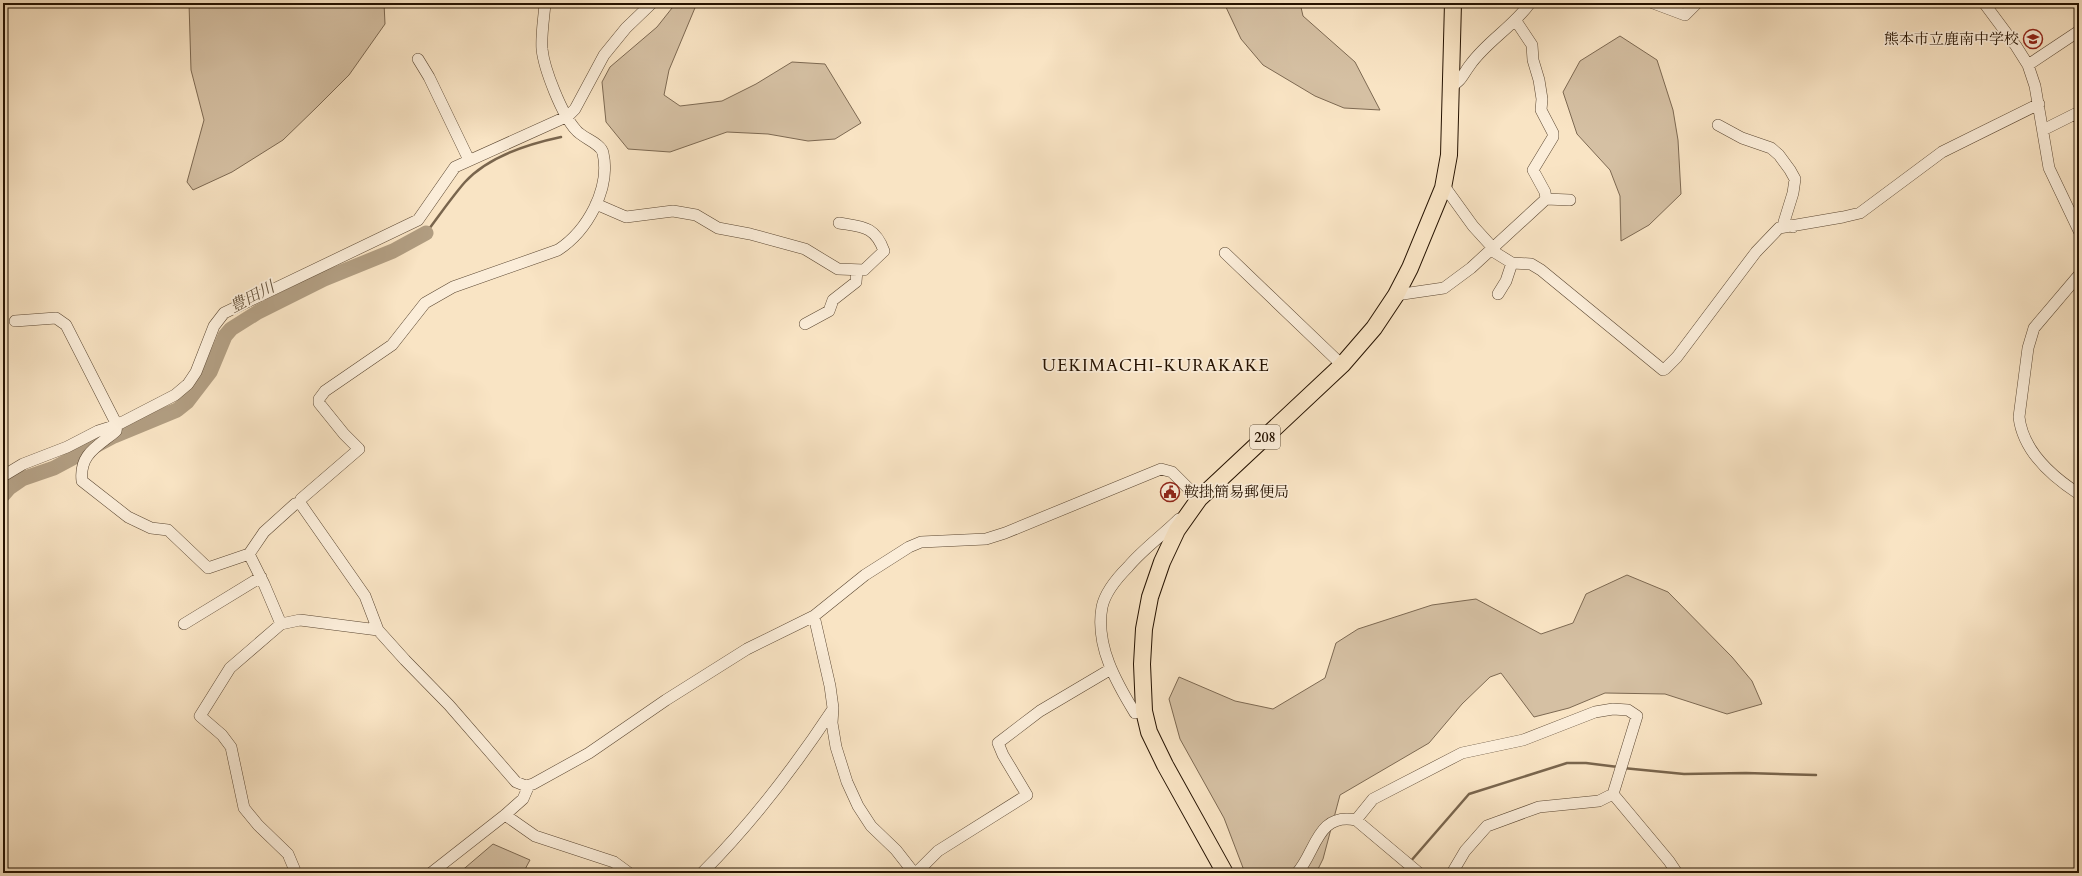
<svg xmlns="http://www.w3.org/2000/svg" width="2082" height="876" font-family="Cardo,'Noto Serif JP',serif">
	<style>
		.green { fill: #d5c0a3; stroke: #7d6952 }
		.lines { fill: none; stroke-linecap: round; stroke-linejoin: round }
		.stream { stroke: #79654d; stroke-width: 2.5 }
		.river { stroke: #b19d81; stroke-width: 15 }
		.minor-casing { stroke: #5a4631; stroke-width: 12 }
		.highway-casing { stroke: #251200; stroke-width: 18 }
		.minor { stroke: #fbedd9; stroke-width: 11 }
		.highway { stroke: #f9e4c4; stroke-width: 16 }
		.labels { text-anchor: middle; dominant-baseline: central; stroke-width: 3.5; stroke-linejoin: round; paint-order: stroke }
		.shield { fill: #fbedd9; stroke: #655441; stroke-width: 1 }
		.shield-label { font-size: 14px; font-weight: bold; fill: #251200 }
		.poi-label { font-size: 15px; fill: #251200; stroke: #fbedd9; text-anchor: end }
		.water-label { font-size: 16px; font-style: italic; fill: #64513a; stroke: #fbedd9 }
		.quarter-label { font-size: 17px; letter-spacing: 1px; fill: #251200; stroke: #fbedd9 }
	</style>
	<rect width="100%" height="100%" fill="#f9e4c4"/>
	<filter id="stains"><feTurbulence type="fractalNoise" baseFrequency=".005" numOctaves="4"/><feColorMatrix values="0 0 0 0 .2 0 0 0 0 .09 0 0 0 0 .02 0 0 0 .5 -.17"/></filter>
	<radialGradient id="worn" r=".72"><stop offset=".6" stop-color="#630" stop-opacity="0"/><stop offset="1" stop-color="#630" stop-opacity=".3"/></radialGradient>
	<path class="green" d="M189 3H384L385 24 349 75 317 107 283 140 232 172 193 190 187 182 204 120 191 70Z
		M676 3H697L669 70 664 95 680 106 722 101 756 84 792 62 825 64 861 123 835 139 808 141 768 134 727 132 670 152 628 149 606 122 602 82 610 67 657 27Z
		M1224 3H1300L1303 16 1355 62 1380 110 1344 108 1315 96 1263 65 1241 39Z
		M1620 36 1657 60 1673 110 1678 140 1681 194 1649 225 1621 241 1620 196 1610 170 1577 134 1563 92 1580 61Z
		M1627 575 1668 592 1732 657 1752 681 1762 704 1727 714 1665 694 1605 693 1569 708 1534 717 1501 673 1490 677 1462 704 1429 743 1340 795 1323 859 1316 873H1245L1224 818 1180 739 1169 699 1179 677 1235 701 1273 709 1325 678 1336 643 1358 629 1432 605 1476 599 1541 634 1573 623 1586 594Z
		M493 844 530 860 523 873H459Z"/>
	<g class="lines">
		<path class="stream" d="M426 233C439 216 451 198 465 182 488 157 528 144 561 137
			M1623 768 1684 774 1746 773 1816 775
			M1410 862 1469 794 1567 763H1586L1618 767
			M1401 873 1407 866"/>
		<path class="river" d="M3 495 9 488 22 479 54 468 114 436 177 410 187 402 210 372 225 336 231 329 258 312 324 279 393 251 426 233"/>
		<defs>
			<path id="minor" d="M1653 3 1685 15 1697 3
				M1984 3 2016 46 2028 65 2035 86 2049 168 2079 231
				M1516 21 1532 45 1533 60 1539 80 1542 99 1541 110 1553 133V137L1533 170 1545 192 1546 199
				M418 59 429 77 469 160
				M2028 65 2079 31
				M1450 87C1461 82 1463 74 1470 65 1487 41 1513 27 1530 3
				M1718 125 1742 138 1771 148 1779 155 1790 170 1795 179 1793 193 1784 222 1793 227
				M2043 130 2075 114 2079 118
				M1443 188 1447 190 1473 226 1493 248
				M596 204 626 217 673 211 696 215 718 228 750 234 805 249 838 269 864 270 884 251C875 226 863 227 839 223
				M1491 250 1512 263 1506 281 1498 294
				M1225 253 1342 365
				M1512 263 1531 264 1541 270 1663 370 1665 369 1677 357 1756 252 1779 228 1843 217 1860 213 1942 152 2039 104
				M2079 275 2034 328 2028 348 2019 417C2023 451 2051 476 2079 494
				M1396 295 1444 288 1471 268 1546 199 1570 200
				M15 321 56 318 66 325 117 425 116 431C97 447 79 454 82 481L128 517 151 528 168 530 208 568 249 554 264 532 295 504 300 503
				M805 324 829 311 833 300 856 282 857 270
				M3 476 23 464 67 447 98 431 117 425 175 395 188 384 196 372 214 326 224 313 418 220 455 167 568 116 575 109 604 55 626 28 652 3
				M300 503 365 596 378 630 405 660 449 705 516 782 526 786 533 784 589 753 666 700 747 649 814 616 865 575 909 547 921 542 986 539 1005 533 1161 469 1172 472 1199 499 1194 504
				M300 503 301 499 359 449 344 434 319 403V399L325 391 392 345 425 303 453 287 558 250C587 231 611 189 603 153 601 143 582 138 576 130 562 115 544 69 542 49 541 34 544 18 545 3
				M249 554 264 584 281 624
				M814 616 830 686 833 708 832 723 836 747 847 782 858 806 871 826 896 850 914 873
				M184 624 261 577
				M1144 711 1135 713C1116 682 1095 645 1102 607 1105 593 1118 577 1128 567 1143 549 1163 535 1179 519
				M1613 794 1669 861 1677 873
				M505 815 535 836 614 862 629 873
				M1356 820 1373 799 1462 753 1523 740 1595 712 1613 709 1628 710 1637 716 1613 794 1599 801 1539 807 1487 826 1465 851 1452 873
				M296 873 288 854 258 825 244 808 231 747 222 735 200 716 230 668 281 624 300 620 378 630
				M431 873 505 815 523 799 529 785
				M702 873C752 823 794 768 833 709
				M916 873 938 851 1027 795 1003 755 998 743 1040 711 1111 669
				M1297 873C1316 852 1317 812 1356 820L1419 873"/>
			<path id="highway" d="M1225 873 1165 765 1149 732 1144 711 1142 664 1144 629 1150 597 1162 562 1177 530 1199 499 1342 365 1374 328 1396 295 1410 268 1443 188 1449 155 1453 3"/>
		</defs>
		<use href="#minor" class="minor-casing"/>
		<use href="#highway" class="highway-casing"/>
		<use href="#minor" class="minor"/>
		<use href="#highway" class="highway"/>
	</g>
	<defs>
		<symbol id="school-ring" viewBox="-11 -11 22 22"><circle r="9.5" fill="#fbedd9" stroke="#8f2418" stroke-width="1.5"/><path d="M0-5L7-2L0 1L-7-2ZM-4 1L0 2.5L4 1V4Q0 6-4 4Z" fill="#8f2418"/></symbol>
		<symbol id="civic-ring" viewBox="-11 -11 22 22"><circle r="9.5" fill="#fbedd9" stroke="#8f2418" stroke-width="1.5"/><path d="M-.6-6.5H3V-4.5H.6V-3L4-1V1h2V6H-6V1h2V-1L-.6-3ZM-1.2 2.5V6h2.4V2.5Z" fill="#8f2418"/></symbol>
	</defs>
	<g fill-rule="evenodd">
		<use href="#school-ring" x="2022" y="28" width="22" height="22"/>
		<use href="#civic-ring" x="1159" y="481" width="22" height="22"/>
	</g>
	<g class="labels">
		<rect class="shield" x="1250" y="425" width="30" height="24" rx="3"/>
		<g class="shield-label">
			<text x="1265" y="437">208</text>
		</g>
		<g class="poi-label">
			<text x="2019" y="39">熊本市立鹿南中学校</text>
			<text x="1184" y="492" text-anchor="start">鞍掛簡易郵便局</text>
		</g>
		<g class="water-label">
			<text transform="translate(252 297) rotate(-28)">豊田川</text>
		</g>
		<g class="quarter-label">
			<text x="1156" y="365">UEKIMACHI-KURAKAKE</text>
		</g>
	</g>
	<rect width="2082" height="876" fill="none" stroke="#f9e4c4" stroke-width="16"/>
	<rect x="4" y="4" width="2074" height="868" fill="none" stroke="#251200" stroke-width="2"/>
	<rect x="8" y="8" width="2066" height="860" fill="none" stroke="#251200"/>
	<rect width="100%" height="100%" filter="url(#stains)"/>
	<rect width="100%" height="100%" fill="url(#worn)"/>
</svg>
